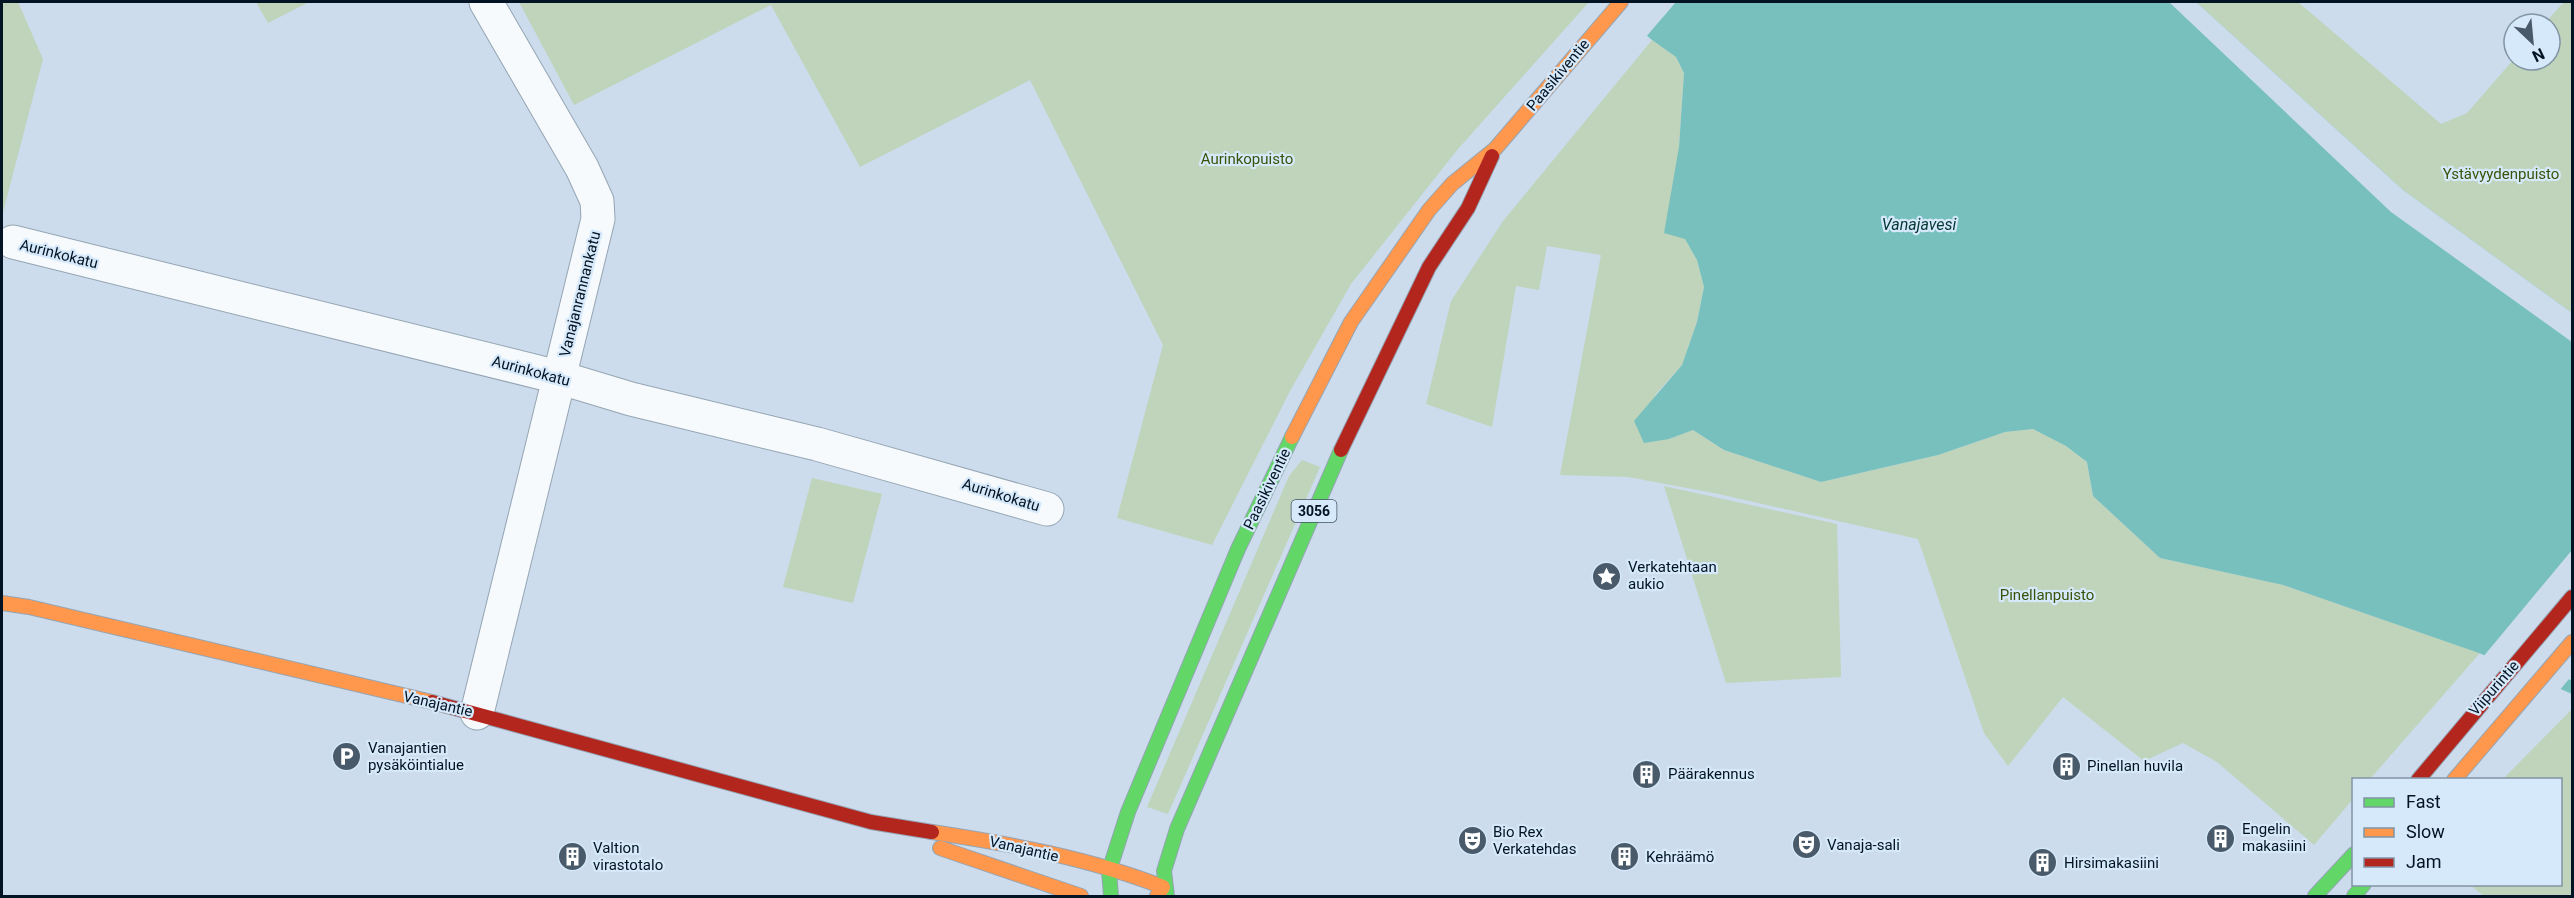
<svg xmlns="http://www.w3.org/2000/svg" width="2574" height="898" font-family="Roboto,sans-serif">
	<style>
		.green { fill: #bfd4ba }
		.water { fill: #77c0be }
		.pier { fill: #ccdcec }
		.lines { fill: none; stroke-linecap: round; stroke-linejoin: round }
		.street-casing { stroke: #95a5b4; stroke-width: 35 }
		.fast-casing { stroke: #95a5b4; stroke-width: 16 }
		.slow-casing { stroke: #95a5b4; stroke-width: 16 }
		.jam-casing { stroke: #95a5b4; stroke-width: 16 }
		.street { stroke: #f7fafc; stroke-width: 33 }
		.fast { stroke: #63d668; stroke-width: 14 }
		.slow { stroke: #ff974d; stroke-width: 14 }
		.jam { stroke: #b3261e; stroke-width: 14 }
		.labels { text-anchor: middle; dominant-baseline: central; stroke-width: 4.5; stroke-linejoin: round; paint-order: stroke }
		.shield { fill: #d5e9fb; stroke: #415464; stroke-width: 1.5 }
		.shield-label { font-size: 14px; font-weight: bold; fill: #021424 }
		.street-label { font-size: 15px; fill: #021424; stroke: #d5e9fb }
		.park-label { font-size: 15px; fill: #3b5208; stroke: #d5e9fb }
		.poi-label { font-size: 15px; fill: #021424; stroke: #d5e9fb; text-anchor: start }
		.water-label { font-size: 16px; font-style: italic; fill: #073733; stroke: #d5e9fb }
	</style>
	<rect width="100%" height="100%" fill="#ccdcec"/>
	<path class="green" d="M2 2H18L43 59 2 216Z
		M256 2H309L268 23Z
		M519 2H1589L1458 149 1351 284 1290 391 1212 545 1117 518 1163 345 1030 80 860 167 771 5 574 105Z
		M2196 2H2298L2441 124 2467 113 2514 59 2550 60V24H2544L2564 2H2572V313L2403 190Z
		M1652 40 1676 57 1684 73 1679 147 1685 239 1697 260 1704 287 1697 322 1682 365 1655 395 1669 439 1693 430 1724 450 1821 482 1938 455 2005 432 2033 429 2066 446 2087 462 2093 496 2160 558 2283 585 2480 653 2370 779 2354 780 2353 799 2314 845 2217 762 2183 743 2144 761 2063 697 2008 766 1984 733 1918 539 1714 493 1628 477 1560 475 1601 255 1547 246 1539 290 1516 286 1492 427 1426 404 1451 301 1503 221Z
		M1302 460 1320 467 1168 814 1147 807 1289 476Z
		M812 478 882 494 853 603 783 587Z
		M1664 486 1837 524 1841 677 1726 683Z
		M2572 709V896H2484L2470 885 2560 884V780L2503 779Z"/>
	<path class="water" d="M1607 2H2196L2403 190 2572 313V694L2479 653 2283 585 2160 558 2093 496 2087 462 2066 446 2033 429 2005 432 1938 455 1821 482 1724 450 1693 430 1669 439 1644 443 1634 421 1682 365 1697 322 1704 287 1697 260 1685 239 1664 233 1679 147 1684 73 1676 57 1652 40Z"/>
	<path class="pier" d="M1604 2H1676L1645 38Z
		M2169 2H2196L2403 190 2572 313V342L2391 212Z
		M2572 550V681L2569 679 2559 691 2483 657Z"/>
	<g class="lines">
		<defs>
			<path id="street" d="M13 242 558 377 631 399 817 444 1047 509
				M477 713 598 219 597 201 582 168 486 2"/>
			<path id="fast" d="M1111 896 1109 871 1128 812 1238 549 1292 437
				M1167 896 1164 871 1177 829 1341 450
				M2315 896 2354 854
				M2354 896 2364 884"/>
			<path id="slow" d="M1292 437 1351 322 1429 210 1452 184 1495 149 1621 2
				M2 603 29 607 432 702
				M2454 780 2572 642
				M932 832C1010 844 1089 858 1163 887L1157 896
				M940 848 1081 896"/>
			<path id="jam" d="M1341 450 1429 267 1468 208 1492 156
				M432 702 871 822 932 832
				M2418 780 2572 597"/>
		</defs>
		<use href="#street" class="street-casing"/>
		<use href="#fast" class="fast-casing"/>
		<use href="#slow" class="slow-casing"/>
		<use href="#jam" class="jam-casing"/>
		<use href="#street" class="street"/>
		<use href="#fast" class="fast"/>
		<use href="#slow" class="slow"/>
		<use href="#jam" class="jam"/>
	</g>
	<defs>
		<symbol id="sight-disc" viewBox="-11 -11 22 22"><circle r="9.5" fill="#495a6a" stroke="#d5e9fb"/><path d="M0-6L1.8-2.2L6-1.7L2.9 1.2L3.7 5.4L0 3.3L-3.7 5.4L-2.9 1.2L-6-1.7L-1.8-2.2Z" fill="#fff"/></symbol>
		<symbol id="parking-disc" viewBox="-11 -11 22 22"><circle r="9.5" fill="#495a6a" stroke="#d5e9fb"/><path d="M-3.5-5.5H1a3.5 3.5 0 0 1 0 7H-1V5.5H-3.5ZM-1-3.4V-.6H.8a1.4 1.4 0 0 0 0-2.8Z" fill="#fff"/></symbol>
		<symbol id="building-disc" viewBox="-11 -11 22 22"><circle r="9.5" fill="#495a6a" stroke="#d5e9fb"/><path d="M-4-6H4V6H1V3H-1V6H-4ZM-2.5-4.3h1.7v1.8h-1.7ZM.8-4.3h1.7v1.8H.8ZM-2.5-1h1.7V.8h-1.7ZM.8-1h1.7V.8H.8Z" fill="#fff"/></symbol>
		<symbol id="theatre-disc" viewBox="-11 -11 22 22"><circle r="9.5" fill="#495a6a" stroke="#d5e9fb"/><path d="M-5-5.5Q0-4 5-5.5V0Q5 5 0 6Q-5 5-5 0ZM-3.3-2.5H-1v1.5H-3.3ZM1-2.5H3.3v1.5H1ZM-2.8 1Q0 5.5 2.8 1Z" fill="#fff"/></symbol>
	</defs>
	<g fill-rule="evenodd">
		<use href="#sight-disc" x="1590" y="560" width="33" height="33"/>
		<use href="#parking-disc" x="330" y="740" width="33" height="33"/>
		<use href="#building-disc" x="2050" y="750" width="33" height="33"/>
		<use href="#building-disc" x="1630" y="758" width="33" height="33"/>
		<use href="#building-disc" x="2204" y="822" width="33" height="33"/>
		<use href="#theatre-disc" x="1456" y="824" width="33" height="33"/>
		<use href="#theatre-disc" x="1790" y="828" width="33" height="33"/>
		<use href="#building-disc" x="556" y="840" width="33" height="33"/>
		<use href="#building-disc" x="1608" y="840" width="33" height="33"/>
		<use href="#building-disc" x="2026" y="846" width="33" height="33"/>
	</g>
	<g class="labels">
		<rect class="shield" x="1291.5" y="500" width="45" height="22" rx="4.5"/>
		<g class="shield-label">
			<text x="1314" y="511">3056</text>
		</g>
		<g class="street-label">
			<text transform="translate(1558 75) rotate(-50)">Paasikiventie</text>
			<text transform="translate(59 254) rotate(14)">Aurinkokatu</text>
			<text transform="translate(580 294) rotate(-76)">Vanajanrannankatu</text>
			<text transform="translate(531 371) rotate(15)">Aurinkokatu</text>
			<text transform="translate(1267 489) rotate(-64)">Paasikiventie</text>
			<text transform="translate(1001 495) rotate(17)">Aurinkokatu</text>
			<text transform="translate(2494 688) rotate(-49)">Viipurintie</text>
			<text transform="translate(438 704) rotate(13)">Vanajantie</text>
			<text transform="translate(1024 849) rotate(13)">Vanajantie</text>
		</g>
		<g class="park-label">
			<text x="1247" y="159">Aurinkopuisto</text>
			<text x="2501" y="174">Ystävyydenpuisto</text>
			<text x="2047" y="595">Pinellanpuisto</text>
		</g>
		<g class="poi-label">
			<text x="1628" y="567">Verkatehtaan<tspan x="1628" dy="17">aukio</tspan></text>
			<text x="368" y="748">Vanajantien<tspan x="368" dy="17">pysäköintialue</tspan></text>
			<text x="2087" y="766">Pinellan huvila</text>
			<text x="1668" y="774">Päärakennus</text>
			<text x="2242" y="829">Engelin<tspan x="2242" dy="17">makasiini</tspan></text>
			<text x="1493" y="832">Bio Rex<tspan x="1493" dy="17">Verkatehdas</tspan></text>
			<text x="1827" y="845">Vanaja-sali</text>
			<text x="593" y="848">Valtion<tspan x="593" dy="17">virastotalo</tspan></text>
			<text x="1646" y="857">Kehräämö</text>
			<text x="2064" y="863">Hirsimakasiini</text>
		</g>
		<g class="water-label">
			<text x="1919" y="224">Vanajavesi</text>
		</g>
	</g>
	<rect width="2574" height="898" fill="none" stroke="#021424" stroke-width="6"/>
	<rect x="2352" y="778" width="210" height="108" fill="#d5e9fb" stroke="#8194a5" stroke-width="1.5"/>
	<rect x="2364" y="798" width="30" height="9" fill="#63d668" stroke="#8194a5" stroke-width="1.5"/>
	<text x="2406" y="808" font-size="18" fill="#021424">Fast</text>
	<rect x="2364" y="828" width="30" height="9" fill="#ff974d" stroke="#8194a5" stroke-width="1.5"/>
	<text x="2406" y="838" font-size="18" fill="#021424">Slow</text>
	<rect x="2364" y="858" width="30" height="9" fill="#b3261e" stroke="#8194a5" stroke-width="1.5"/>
	<text x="2406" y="868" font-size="18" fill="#021424">Jam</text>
	<g transform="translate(2532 42) rotate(154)"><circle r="28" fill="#d5e9fb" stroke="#8194a5" stroke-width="1.5"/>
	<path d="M0-4.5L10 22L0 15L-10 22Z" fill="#495a6a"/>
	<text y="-9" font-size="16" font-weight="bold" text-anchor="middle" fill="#021424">N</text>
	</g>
</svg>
